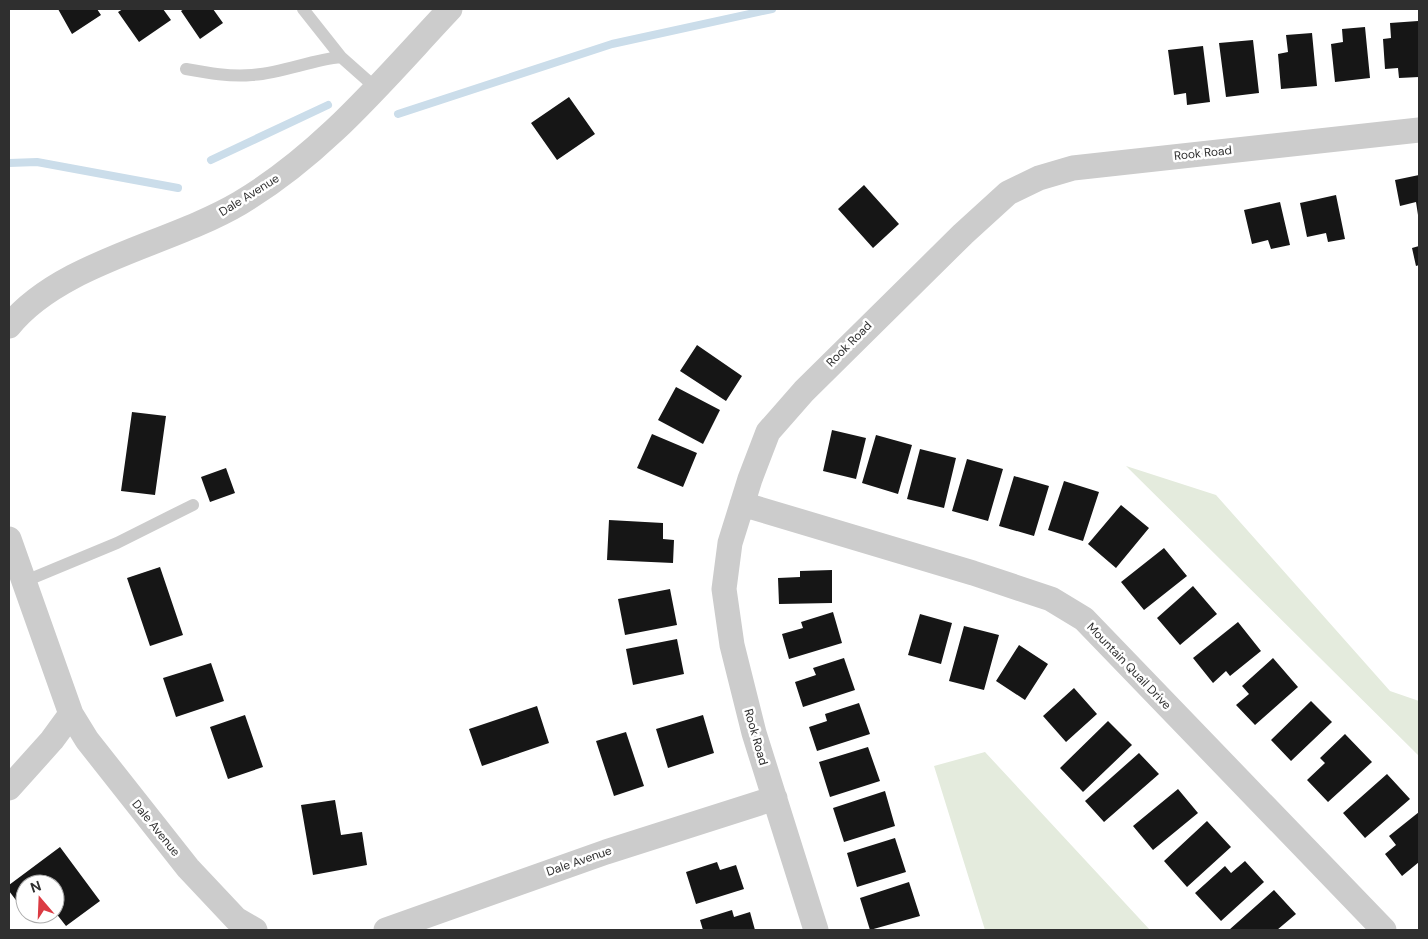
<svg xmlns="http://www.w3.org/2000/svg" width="1428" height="939" font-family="'DM Sans',sans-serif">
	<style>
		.green { fill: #e4ebdd }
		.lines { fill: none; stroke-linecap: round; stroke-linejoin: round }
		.stream { stroke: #cbddea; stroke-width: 8 }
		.building { fill: #161616 }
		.lane { stroke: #ccc; stroke-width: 12 }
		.street { stroke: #ccc; stroke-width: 25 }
		.labels { text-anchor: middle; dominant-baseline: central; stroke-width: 5; stroke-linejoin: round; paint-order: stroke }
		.street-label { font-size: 12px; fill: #2f2f2f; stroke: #fff }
	</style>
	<rect width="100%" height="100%" fill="#fff"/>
	<path class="green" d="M1126 466 1216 495 1390 691 1419 701V756Z
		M985 752 1150 930H985L934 766Z"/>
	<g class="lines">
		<path class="stream" d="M398 114 612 44 772 9
			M211 160 328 105
			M9 163 37 162 178 188"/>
	</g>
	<path class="building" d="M58 9H97L101 15 72 34Z
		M123 9H163L171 20 139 42 118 12Z
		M184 9H213L223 23 200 39 181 11Z
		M1418 21 1419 77 1399 78 1398 68 1385 69 1383 39 1391 38 1390 23Z
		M1365 27 1370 78 1335 82 1331 44 1343 42 1342 29Z
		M1312 33 1317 86 1281 89 1278 54 1288 52 1286 35Z
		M1253 40 1259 93 1226 97 1219 43Z
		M1203 46 1210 102 1187 105 1186 93 1174 95 1168 50Z
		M569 97 595 134 557 160 531 123Z
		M1419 175V215H1418L1416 202 1400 206 1395 180Z
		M864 185 899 224 873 248 838 209Z
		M1336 195 1345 239 1328 242 1326 233 1307 237 1300 203Z
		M1280 202 1290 245 1271 249 1268 240 1252 244 1244 210Z
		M1419 246V265L1416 266 1412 248Z
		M697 345 742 376 726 401 680 371Z
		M676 387 720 410 703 444 658 420Z
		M132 412 166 416 155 495 121 491Z
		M832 430 866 438 856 479 823 471Z
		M652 434 697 453 683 487 637 468Z
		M876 435 912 445 898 494 862 483Z
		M920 449 956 458 944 508 907 499Z
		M967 459 1003 469 988 521 952 511Z
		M226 468 235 493 210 502 201 477Z
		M1014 476 1049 486 1034 536 999 526Z
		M1064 481 1099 492 1083 541 1048 530Z
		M1121 505 1149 528 1116 568 1088 544Z
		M609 520 663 523V539L674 540 673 563 607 560Z
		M1164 548 1187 576 1144 610 1121 582Z
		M160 567 183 635 150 646 127 578Z
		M832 570V603L779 604 778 578 800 577V571Z
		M1193 586 1217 614 1180 645 1157 618Z
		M670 589 677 625 625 635 618 599Z
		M833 612 842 643 789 659 782 634 803 628 801 622Z
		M920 614 952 623 941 664 908 655Z
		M1238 622 1261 651 1230 676 1226 671 1213 683 1193 658Z
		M964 626 999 635 984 690 949 681Z
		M677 639 684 674 633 685 626 649Z
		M1019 645 1048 664 1025 700 996 681Z
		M844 658 855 690 803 707 795 682 816 675 813 668Z
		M1273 658 1298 687 1255 725 1236 705 1249 694 1242 686Z
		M211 663 224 701 176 717 163 678Z
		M1074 688 1097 714 1066 742 1043 716Z
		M1311 701 1332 722 1291 761 1271 740Z
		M859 703 870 734 817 751 809 727 827 721 825 714Z
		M537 706 549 743 482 766 469 729Z
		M245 715 263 767 228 779 210 727Z
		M703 715 714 753 668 768 656 729Z
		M1108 721 1132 745 1083 792 1060 768Z
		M626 732 644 786 614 796 596 741Z
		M1345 734 1372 762 1328 802 1307 780 1325 763 1320 758Z
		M868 747 880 781 830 797 819 762Z
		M1139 753 1159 774 1104 822 1085 801Z
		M1387 774 1410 799 1365 838 1343 813Z
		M1178 789 1198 813 1153 850 1133 826Z
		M885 791 895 826 844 842 833 808Z
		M335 800 341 835 362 832 367 865 313 875 301 805Z
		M1419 812V862L1402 876 1385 854 1396 845 1389 836Z
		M1207 821 1231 847 1187 887 1164 861Z
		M895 838 906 872 857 887 847 853Z
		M60 847 100 901 66 926 55 912V884H25V912L9 891V885Z
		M1245 861 1264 882 1221 921 1195 893 1225 866 1231 873Z
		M717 862 720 870 736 865 744 889 696 904 686 872Z
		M909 882 920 916 870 930 860 898Z
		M1274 890 1296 914 1277 930H1229Z
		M732 910 734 917 750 912 755 930H703L700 920Z"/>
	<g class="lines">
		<path class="lane" d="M303 9 341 57
			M186 69C208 73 230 77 252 75 282 73 311 60 341 57L376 88
			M23 582 117 543 193 505"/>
		<path class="street" d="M9 326C61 262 169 245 240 203 324 153 384 79 450 9
			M742 504 973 573 1051 599 1084 619 1384 930
			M9 539 71 714 87 740 188 868 236 919 255 930
			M9 788 52 740 71 714
			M386 930 606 852 775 798
			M816 930 754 733 732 645 724 589 730 543 750 479 768 432 804 391 963 234 1008 193 1039 178 1073 168 1419 130"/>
	</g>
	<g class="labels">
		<g class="street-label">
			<text transform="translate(1203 153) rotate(-6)">Rook Road</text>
			<text transform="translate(249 195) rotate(-32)">Dale Avenue</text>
			<text transform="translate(849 344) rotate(-45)">Rook Road</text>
			<text transform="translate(1129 666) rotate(46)">Mountain Quail Drive</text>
			<text transform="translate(756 737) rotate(74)">Rook Road</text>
			<text transform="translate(156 828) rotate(51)">Dale Avenue</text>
			<text transform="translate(579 861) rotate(-19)">Dale Avenue</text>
		</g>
	</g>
	<rect width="1428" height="939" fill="none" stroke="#2f2f2f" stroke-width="20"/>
	<g transform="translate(40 899) rotate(341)"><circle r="24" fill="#ffffff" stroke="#acacac"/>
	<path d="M0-4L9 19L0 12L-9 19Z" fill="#db3b43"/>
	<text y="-8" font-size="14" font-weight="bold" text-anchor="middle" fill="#2f2f2f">N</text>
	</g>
</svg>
